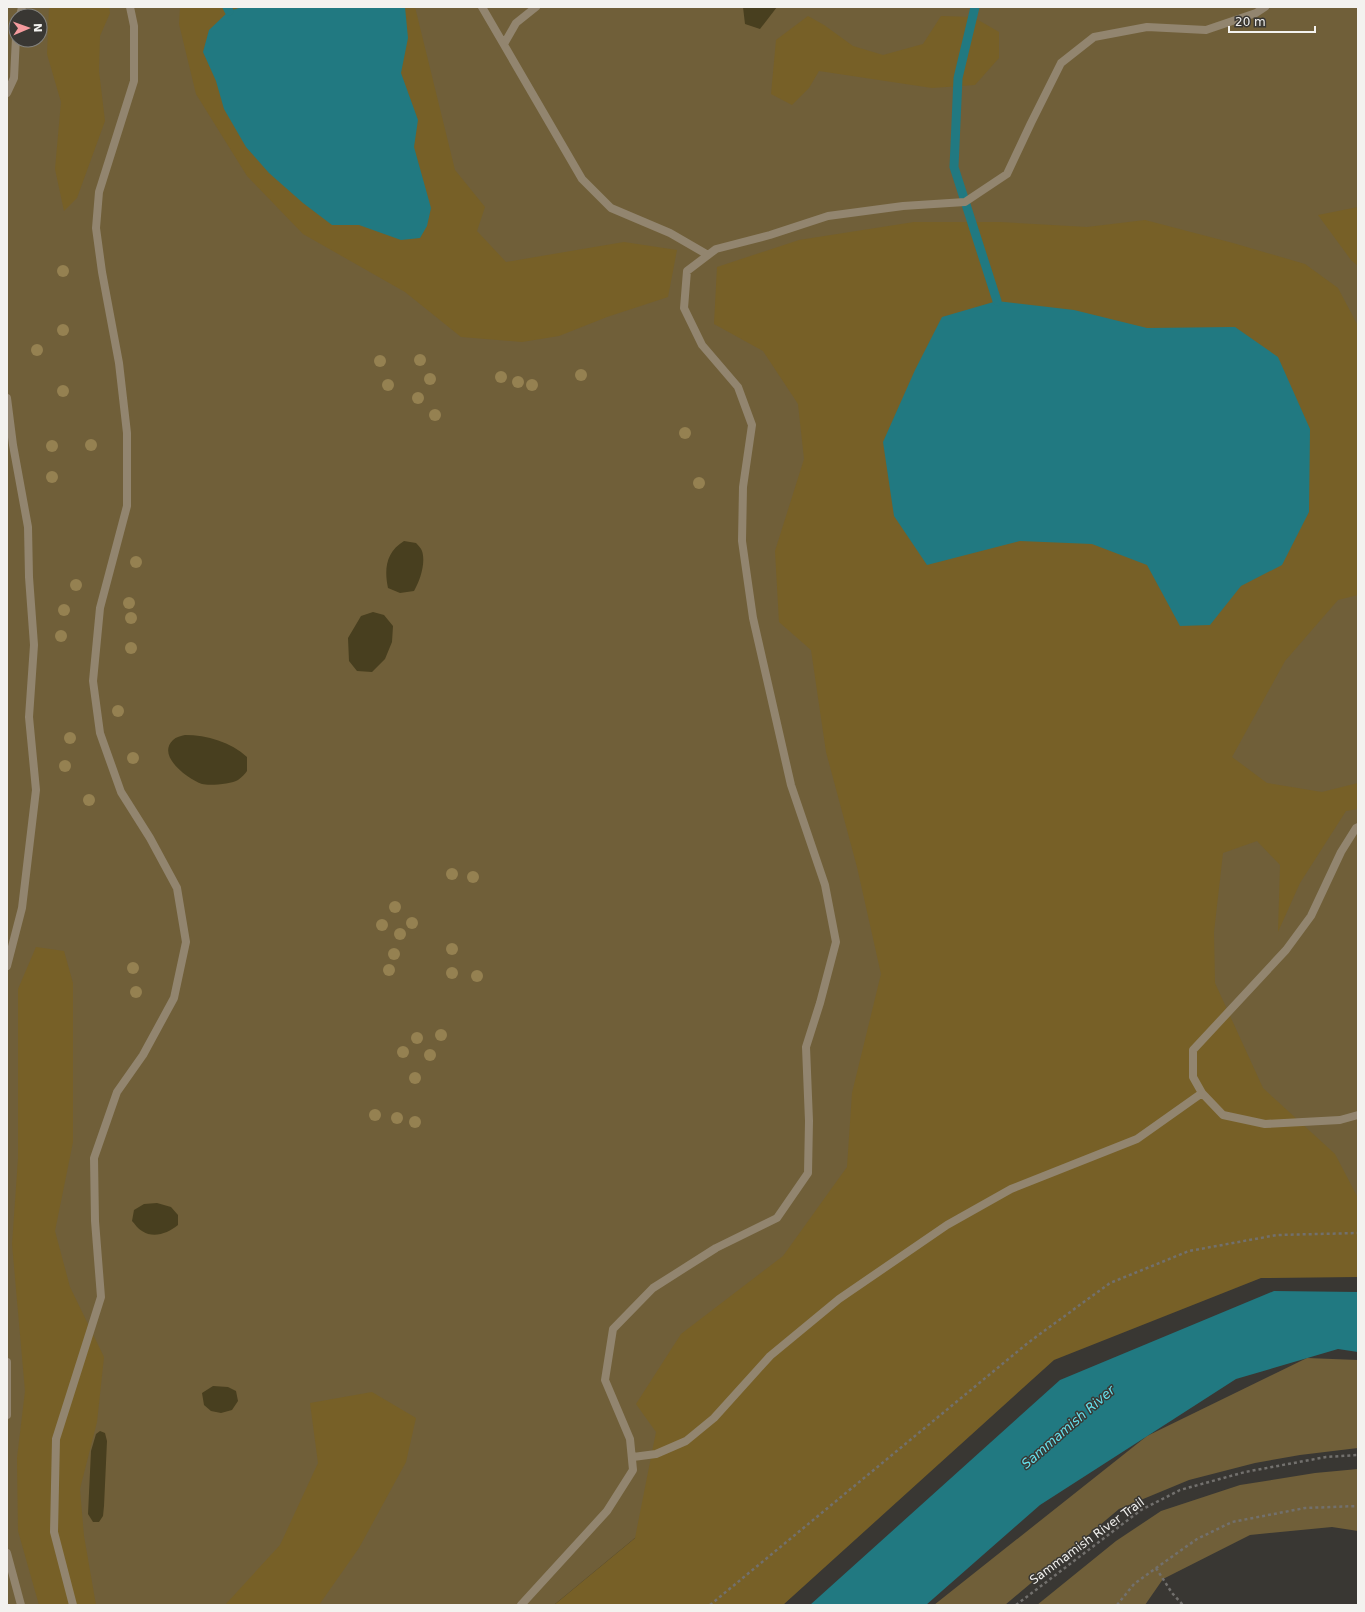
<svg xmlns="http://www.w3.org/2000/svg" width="1365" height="1612" font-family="'DejaVu Sans',sans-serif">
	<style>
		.green { fill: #705f39; fill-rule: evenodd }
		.forest { fill: #776027 }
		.sand { fill: #483f1f }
		.water { fill: #217981 }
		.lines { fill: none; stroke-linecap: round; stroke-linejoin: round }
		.stream { stroke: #217981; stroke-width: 9 }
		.path { stroke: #72706d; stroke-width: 2.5; stroke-dasharray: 3 3; stroke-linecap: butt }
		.service { stroke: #92856f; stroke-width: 8 }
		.tree { fill: #958151 }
		.labels { text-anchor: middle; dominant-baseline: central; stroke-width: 3; stroke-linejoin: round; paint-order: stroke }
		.street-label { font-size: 12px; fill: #f3f2ef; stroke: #393733 }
		.water-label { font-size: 13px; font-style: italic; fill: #65e0ec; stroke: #393733 }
	</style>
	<rect width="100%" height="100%" fill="#393733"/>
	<path class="green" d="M7 7H1358V1219L635 1538 554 1605H7ZM16 16H40V40H16Z
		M1307 1358 1358 1360V1448L1300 1455 1255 1463 1189 1480 1119 1509 1005 1605H934L1147 1436Z
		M1358 1469V1531L1332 1527 1250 1535 1163 1579 1145 1605H1037L1116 1541 1161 1511 1240 1485 1315 1473Z"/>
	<path class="forest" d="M49 7H109L110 13 100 36 99 71 105 121 77 198 64 211 55 169 61 102 47 54Z
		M180 7H415L455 170 485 207 477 231 506 262 624 242 677 250 668 297 607 317 559 336 522 342 461 337 405 292 303 234 247 176 196 94 179 24Z
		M808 16 824 25 853 46 883 55 923 44 941 16 973 17 999 32V58L975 85 932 88 819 71 809 88 792 105 771 94 776 40Z
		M1358 207V266L1351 260 1318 215Z
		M1145 220 1233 243 1305 264 1338 288 1358 326V595L1338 600 1285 661 1232 757 1267 783 1322 792 1358 783V809L1346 811 1300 883 1278 932 1280 865 1257 841 1223 853 1214 932 1215 983 1263 1088 1335 1154 1358 1198V1277L1261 1278 1054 1360 783 1605H554L635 1538 656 1432 636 1404 681 1334 783 1256 847 1167 852 1093 881 974 857 867 826 752 811 650 779 622 775 551 804 459 798 404 763 351 714 324 717 267 799 240 914 222H1000L1087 227Z
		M36 947 64 951 73 983V1142L55 1231 70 1287 104 1357 97 1422 80 1489 84 1536 96 1605H39L18 1531 17 1458 25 1391 12 1244 18 1159V989Z
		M372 1392 416 1418 406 1462 359 1548 319 1605H225L280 1545 318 1463 310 1403Z"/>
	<path class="sand" d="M743 7H777L760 29 745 24Z
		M404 541 416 543C418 545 421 548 422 551 426 563 420 581 414 591L400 593 388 588C384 569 386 552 404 541Z
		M373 612 384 615 393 626 392 642 385 659 372 672 357 671 349 661 348 638 361 616Z
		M185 735C207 735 231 742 247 757V771C245 774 242 777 238 780 232 784 209 786 202 784 188 779 156 756 173 740 176 737 181 736 185 735Z
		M157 1203 171 1207 178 1215V1225C168 1233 154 1239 142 1231 138 1229 135 1224 132 1221L134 1210 144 1204Z
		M213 1386 228 1387 236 1391 238 1401 232 1410 221 1413 211 1411 204 1405 202 1393Z
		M100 1431 105 1433 107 1441 104 1506 103 1516 99 1522H93L88 1514 91 1451 96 1434Z"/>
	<path class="water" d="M242 7H405L408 38 401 73 418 120 414 147 431 208 427 226 420 238 401 240 359 225H332L303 203 269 173 246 147 224 109 216 81 203 52 209 30 229 11Z
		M997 301 1074 310 1147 328 1235 327 1278 357 1310 429 1309 512 1282 565 1241 586 1210 625 1180 626 1147 565 1092 544 1020 541 927 565 894 516 883 442 915 370 942 317Z
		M1274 1291 1358 1292V1352L1338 1349 1236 1379 1040 1505 926 1605H810L1060 1380Z"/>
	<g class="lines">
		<path class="stream" d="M227 7 229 11
			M975 7 958 78 954 167 997 301"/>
		<path class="path" d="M1156 1568 1172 1593 1183 1605
			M710 1605 1029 1342 1110 1283 1189 1251 1277 1235 1358 1233
			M1016 1605 1141 1510 1180 1490 1245 1472 1326 1457 1358 1455
			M1117 1605 1134 1584 1156 1568 1197 1539 1232 1522 1305 1508 1358 1506"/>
		<path class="service" d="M482 7 582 179 611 208 670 233 708 255
			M20 16 22 7
			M504 44 516 23 536 7
			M7 93 14 78 16 37
			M7 398 13 445 28 527 29 577 34 645 29 717 36 790 22 908 7 966
			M1358 827 1356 828 1341 852 1311 916 1286 950 1193 1050V1077L1202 1093 1223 1115 1265 1124 1340 1120 1358 1115
			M7 1362V1415
			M633 1457 656 1454 686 1441 714 1418 770 1356 839 1299 947 1225 1011 1189 1137 1139 1202 1093
			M7 1553 21 1605
			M73 1605 54 1532 56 1439 101 1297 95 1221 94 1158 117 1092 143 1055 174 998 186 942 177 888 150 838 121 792 100 733 93 681 100 608 127 506V433L119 363 102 272 96 228 99 192 134 81V26L130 7
			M521 1605 607 1511 633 1470 630 1439 605 1380 613 1329 653 1288 716 1248 777 1218 808 1173 809 1121 806 1047 820 1003 836 942 825 885 791 785 753 618 742 541 743 487 752 425 738 387 702 345 684 308 687 271 716 249 770 235 828 216 903 206 965 202 1007 174 1031 123 1061 63 1094 37 1147 27 1206 30 1256 13 1265 7"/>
	</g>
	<g class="tree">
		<circle cx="63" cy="271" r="6"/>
		<circle cx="63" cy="330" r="6"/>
		<circle cx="37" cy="350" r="6"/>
		<circle cx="420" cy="360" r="6"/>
		<circle cx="380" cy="361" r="6"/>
		<circle cx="581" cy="375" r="6"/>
		<circle cx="501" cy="377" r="6"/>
		<circle cx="430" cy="379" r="6"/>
		<circle cx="518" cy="382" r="6"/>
		<circle cx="388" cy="385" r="6"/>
		<circle cx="532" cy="385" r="6"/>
		<circle cx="63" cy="391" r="6"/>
		<circle cx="418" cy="398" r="6"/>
		<circle cx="435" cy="415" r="6"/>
		<circle cx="685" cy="433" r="6"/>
		<circle cx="91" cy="445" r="6"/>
		<circle cx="52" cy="446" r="6"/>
		<circle cx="52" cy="477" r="6"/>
		<circle cx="699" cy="483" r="6"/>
		<circle cx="136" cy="562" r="6"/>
		<circle cx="76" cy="585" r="6"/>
		<circle cx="129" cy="603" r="6"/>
		<circle cx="64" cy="610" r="6"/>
		<circle cx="131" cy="618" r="6"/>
		<circle cx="61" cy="636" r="6"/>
		<circle cx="131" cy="648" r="6"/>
		<circle cx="118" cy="711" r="6"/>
		<circle cx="70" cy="738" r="6"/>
		<circle cx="133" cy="758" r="6"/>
		<circle cx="65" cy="766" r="6"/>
		<circle cx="89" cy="800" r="6"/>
		<circle cx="452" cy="874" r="6"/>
		<circle cx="473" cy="877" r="6"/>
		<circle cx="395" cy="907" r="6"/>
		<circle cx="412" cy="923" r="6"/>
		<circle cx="382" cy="925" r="6"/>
		<circle cx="400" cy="934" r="6"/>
		<circle cx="452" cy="949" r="6"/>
		<circle cx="394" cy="954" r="6"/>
		<circle cx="133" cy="968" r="6"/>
		<circle cx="389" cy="970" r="6"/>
		<circle cx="452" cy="973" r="6"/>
		<circle cx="477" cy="976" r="6"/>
		<circle cx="136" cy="992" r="6"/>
		<circle cx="441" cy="1035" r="6"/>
		<circle cx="417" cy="1038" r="6"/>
		<circle cx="403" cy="1052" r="6"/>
		<circle cx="430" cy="1055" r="6"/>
		<circle cx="415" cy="1078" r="6"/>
		<circle cx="375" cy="1115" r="6"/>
		<circle cx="397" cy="1118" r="6"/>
		<circle cx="415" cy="1122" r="6"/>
	</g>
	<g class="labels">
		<g class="street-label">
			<text transform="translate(1087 1541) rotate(-36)">Sammamish River Trail</text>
		</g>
		<g class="water-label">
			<text transform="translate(1068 1427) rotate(-41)">Sammamish River</text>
		</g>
	</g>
	<rect width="1365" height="1612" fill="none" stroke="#f3f2ef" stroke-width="16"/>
	<g transform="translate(28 28) rotate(88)"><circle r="19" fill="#393733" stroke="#83827e"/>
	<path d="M0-3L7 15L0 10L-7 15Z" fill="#f59b9e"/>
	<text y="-6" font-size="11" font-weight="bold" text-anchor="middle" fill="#f3f2ef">N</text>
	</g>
	<path d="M1229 26v6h86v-6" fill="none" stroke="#f3f2ef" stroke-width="2"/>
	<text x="1235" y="26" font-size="12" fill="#f3f2ef" stroke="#393733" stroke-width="3" paint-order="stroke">20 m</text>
</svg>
